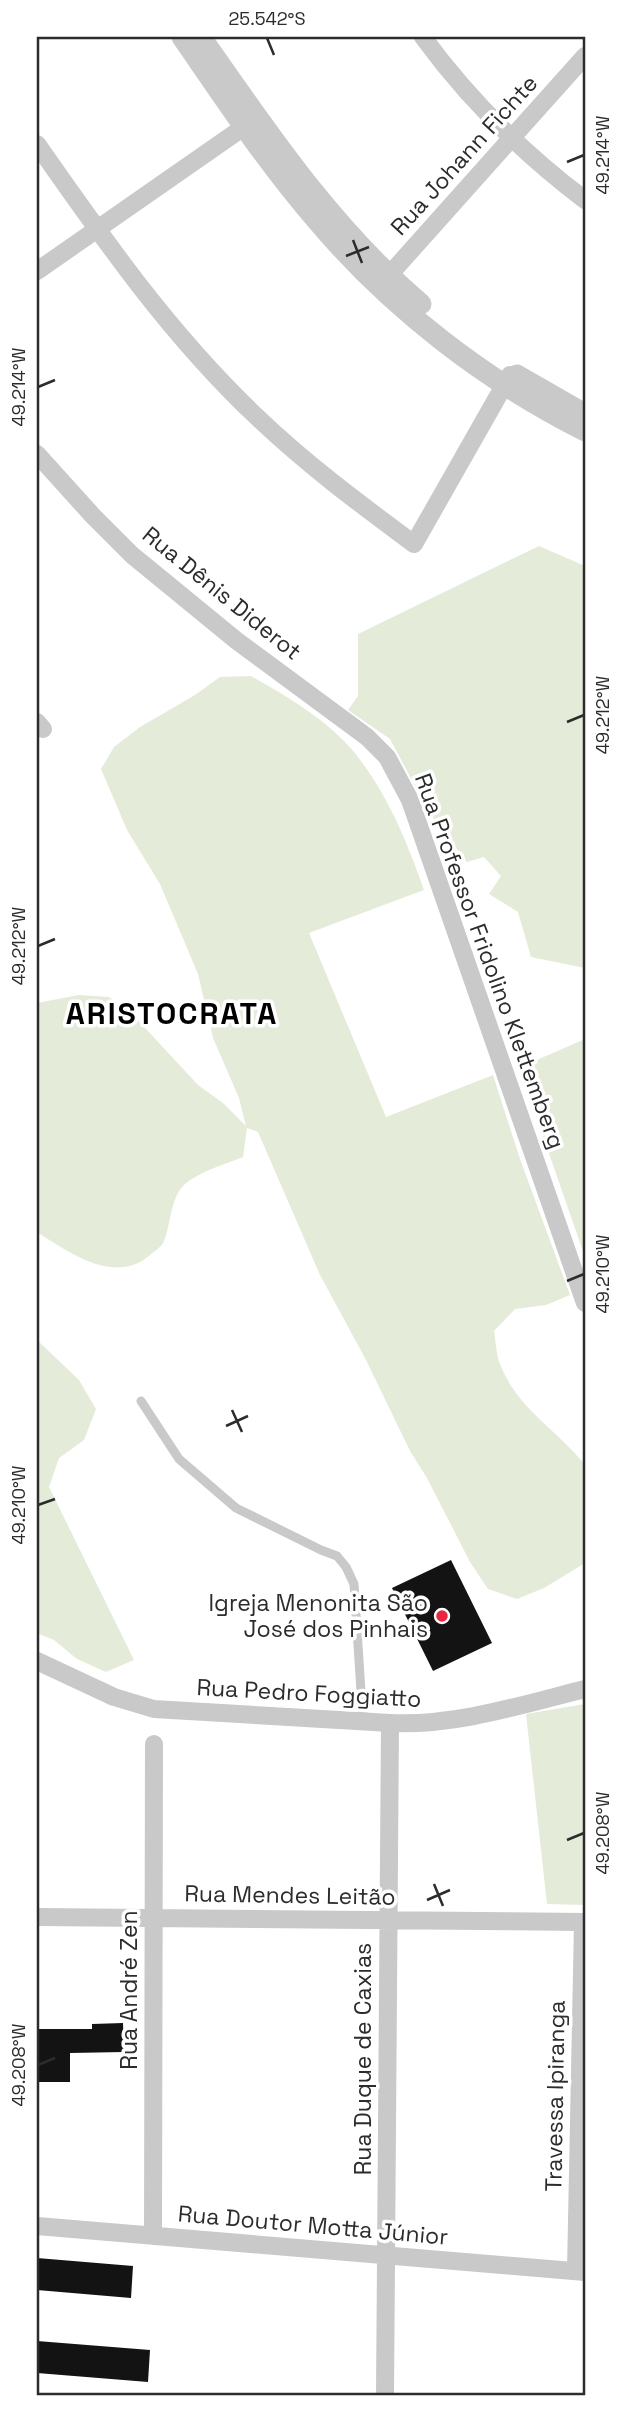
<svg xmlns="http://www.w3.org/2000/svg" width="622" height="2432" font-family="'Space Grotesk',sans-serif">
	<style>
		.green { fill: #e4ebd8 }
		.building { fill: #131313 }
		.lines { fill: none; stroke-linecap: round; stroke-linejoin: round }
		.service { stroke: #c9c9c9; stroke-width: 9 }
		.minor { stroke: #c9c9c9; stroke-width: 18 }
		.tertiary { stroke: #c9c9c9; stroke-width: 21 }
		.ticks { fill: none; stroke: #2c2c2c; stroke-width: 2.5 }
		.poi-dot { fill: #ec2541; stroke: #fff; stroke-width: 2.5 }
		.labels { text-anchor: middle; dominant-baseline: central; stroke-width: 7; stroke-linejoin: round; paint-order: stroke }
		.street-label { font-size: 23px; fill: #2c2c2c; stroke: #fff }
		.poi-label { font-size: 23px; fill: #2c2c2c; stroke: #fff; text-anchor: end }
		.district-label { font-size: 30px; font-weight: bold; letter-spacing: 2px; fill: #000; stroke: #fff }
		.neatline { fill: none; stroke: #2c2c2c; stroke-width: 2.5 }
		.ticks-label { font-size: 18px; text-anchor: middle; fill: #2c2c2c }
	</style>
	<rect width="100%" height="100%" fill="#fff"/>
	<path class="green" d="M539 546 585 566V968L531 957 518 912 489 894 501 876 484 857 467 862 430 814 390 739 348 710 358 696V634Z
		M251 676C285 695 329 721 354 752 387 793 407 841 424 890L309 933 386 1117 493 1075 520 1159 570 1295 546 1305 515 1309 494 1331C496 1342 496 1355 500 1364 518 1410 556 1428 585 1465V1563L544 1588 517 1599 488 1589 470 1562 427 1478 410 1451 366 1360 320 1275 258 1132 247 1128 243 1157C226 1164 198 1172 184 1185 170 1199 171 1224 164 1241 162 1247 154 1251 149 1256 114 1285 68 1252 37 1232V1003L79 995 109 997 134 1016 198 1085 223 1103 246 1126 239 1098 213 1038 198 974 160 884 127 830 101 769 114 747 140 727 195 695 220 677Z
		M585 1039V1257L522 1076 539 1059Z
		M37 1340 79 1380 96 1409 84 1440 59 1458 49 1487 134 1660 106 1672 77 1659 54 1640 37 1633Z
		M585 1704V1905L547 1904 526 1714Z"/>
	<path class="building" d="M451 1560 492 1643 433 1671 392 1588Z
		M123 2023 124 2052 70 2053V2082H37V2029H92V2024Z
		M37 2258 133 2266 131 2298 37 2290Z
		M37 2341 150 2350 148 2382 37 2373Z"/>
	<g class="lines">
		<path class="service" d="M141 1401 179 1459 236 1508 321 1550 337 1556 346 1567 354 1584 363 1722"/>
		<path class="minor" d="M423 37C469 100 523 153 585 200
			M37 144C104 240 171 336 257 417 306 464 360 504 414 544L510 375
			M37 271 254 120
			M382 283 585 56
			M37 454 93 516 132 555 237 641 367 737 387 757 410 800 585 1303
			M37 722 43 729
			M37 1661 114 1697 154 1709 390 1723C456 1726 521 1705 585 1689
			M37 1917 585 1922
			M37 2226 585 2272
			M153 2236 154 1744
			M576 2271 583 1922
			M385 2395 390 1723"/>
		<path class="tertiary" d="M182 37C225 100 268 164 318 222 391 308 484 380 585 431
			M201 37C268 133 331 227 421 304
			M517 375 585 414"/>
	</g>
	<path class="ticks" d="M267 38 274 55M567 162 584 155M353 240 362 263M346 256 369 247M38 387 55 380M567 722 584 715M38 946 55 939M567 1281 584 1274M232 1410 242 1432M226 1426 248 1416M38 1505 55 1499M567 1840 584 1833M434 1884 443 1906M427 1900 450 1890M38 2065 55 2058"/>
	<circle class="poi-dot" cx="442" cy="1616" r="7"/>
	<g class="labels">
		<g class="street-label">
			<text transform="translate(464 155) rotate(-48)">Rua Johann Fichte</text>
			<text transform="translate(222 593) rotate(39)">Rua Dênis Diderot</text>
			<text transform="translate(490 961) rotate(70)">Rua Professor Fridolino Klettemberg</text>
			<text transform="translate(309 1693) rotate(3)">Rua Pedro Foggiatto</text>
			<text transform="translate(290 1895) rotate(1)">Rua Mendes Leitão</text>
			<text transform="translate(129 1990) rotate(-90)">Rua André Zen</text>
			<text transform="translate(363 2059) rotate(-90)">Rua Duque de Caxias</text>
			<text transform="translate(555 2096) rotate(-89)">Travessa Ipiranga</text>
			<text transform="translate(313 2225) rotate(5)">Rua Doutor Motta Júnior</text>
		</g>
		<g class="poi-label">
			<text x="428" y="1603">Igreja Menonita São<tspan x="428" dy="26">José dos Pinhais</tspan></text>
		</g>
		<g class="district-label">
			<text x="172" y="1013">ARISTOCRATA</text>
		</g>
	</g>
	<rect width="622" height="2432" fill="none" stroke="#ffffff" stroke-width="77"/>
	<rect x="38" y="38" width="546" height="2356" class="neatline"/>
	<g class="ticks-label">
		<text x="267" y="25">25.542°S</text>
		<text transform="translate(603 155) rotate(-90)" y="6">49.214°W</text>
		<text transform="translate(19 387) rotate(-90)" y="6">49.214°W</text>
		<text transform="translate(603 715) rotate(-90)" y="6">49.212°W</text>
		<text transform="translate(19 946) rotate(-90)" y="6">49.212°W</text>
		<text transform="translate(603 1274) rotate(-90)" y="6">49.210°W</text>
		<text transform="translate(19 1505) rotate(-90)" y="6">49.210°W</text>
		<text transform="translate(603 1833) rotate(-90)" y="6">49.208°W</text>
		<text transform="translate(19 2065) rotate(-90)" y="6">49.208°W</text>
	</g>
</svg>
